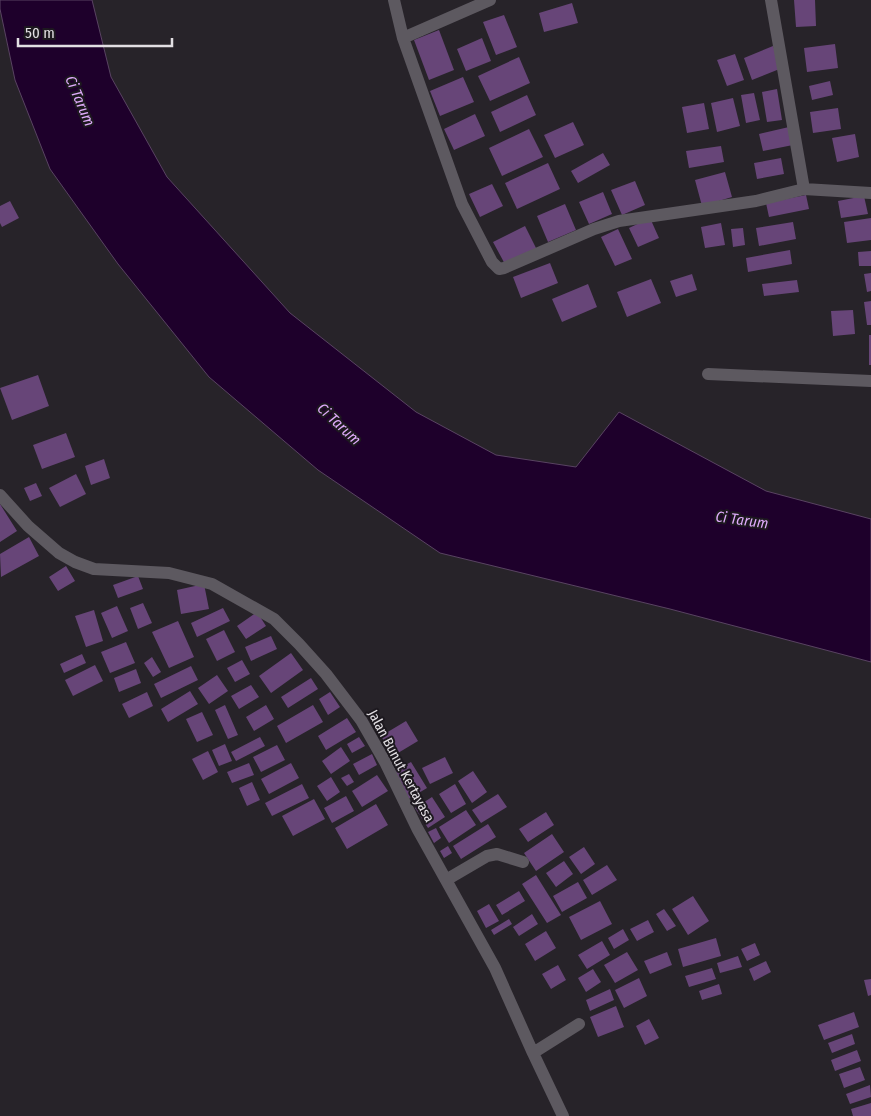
<svg xmlns="http://www.w3.org/2000/svg" width="871" height="1116" font-family="'Fira Sans Condensed',sans-serif">
	<style>
		.water { fill: #1e002b; stroke: #594362 }
		.building { fill: #674578 }
		.lines { fill: none; stroke-linecap: round; stroke-linejoin: round }
		.minor { stroke: #5d5960; stroke-width: 12 }
		.labels { text-anchor: middle; dominant-baseline: central; stroke-width: 4; stroke-linejoin: round; paint-order: stroke }
		.street-label { font-size: 14px; fill: #e2dfe3; stroke: #1d191f }
		.water-label { font-size: 15px; font-style: italic; fill: #dfabfa; stroke: #1d191f }
	</style>
	<rect width="100%" height="100%" fill="#272329"/>
	<path class="water" d="M0 0H92L111 77 167 177 290 313 416 412 496 455 576 467 619 412 766 491 871 519V662L670 609 440 553 318 470 209 377 118 264 50 169 15 80 0 9Z"/>
	<path class="building" d="M794 0H815L816 26 796 27Z
		M572 3 578 23 544 32 539 13Z
		M504 15 517 47 496 55 483 22Z
		M439 30 454 70 429 80 414 40Z
		M482 38 491 61 466 71 457 49Z
		M835 44 838 68 807 72 804 48Z
		M773 46 782 68 752 80 744 58Z
		M735 54 744 80 727 86 717 60Z
		M519 57 530 83 490 101 478 76Z
		M463 77 474 102 440 116 430 91Z
		M830 81 833 95 812 100 809 86Z
		M777 89 782 120 767 122 762 92Z
		M754 93 760 120 746 123 741 95Z
		M527 95 536 115 500 132 491 112Z
		M733 98 740 126 717 132 711 103Z
		M704 103 709 129 687 133 682 107Z
		M838 108 841 129 813 133 810 112Z
		M475 114 485 136 454 150 444 129Z
		M573 122 584 145 555 158 544 135Z
		M789 127 793 145 763 151 759 134Z
		M529 129 543 157 502 176 489 148Z
		M855 134 859 157 837 162 832 138Z
		M721 146 724 162 689 168 686 151Z
		M603 153 610 165 578 183 571 171Z
		M781 158 784 174 757 179 754 163Z
		M548 163 560 189 517 209 505 183Z
		M725 172 732 197 702 206 695 180Z
		M635 181 645 205 622 215 611 190Z
		M492 184 503 206 480 217 469 194Z
		M603 192 612 214 589 224 579 202Z
		M806 195 809 209 769 217 766 203Z
		M864 196 868 214 841 218 838 201Z
		M10 201 19 218 2 227 0 223V206Z
		M565 204 576 230 548 242 537 216Z
		M650 218 659 238 638 247 629 228Z
		M871 218V240L847 243 844 222Z
		M793 222 796 239 759 246 756 228Z
		M721 223 725 245 705 248 701 227Z
		M525 226 537 250 506 266 493 242Z
		M743 228 745 245 733 247 731 229Z
		M618 229 632 259 615 266 601 237Z
		M790 250 792 264 748 272 746 258Z
		M871 251V266H859L858 252Z
		M550 263 558 283 521 298 513 277Z
		M871 273V291L867 292 864 274Z
		M692 274 697 290 676 297 670 281Z
		M651 279 661 303 627 317 617 292Z
		M797 280 799 292 764 296 762 284Z
		M588 284 597 307 562 322 552 299Z
		M871 301V325H867L864 302Z
		M853 310 855 334 833 336 831 311Z
		M869 335H871V365H869Z
		M38 375 49 406 12 420 0 388Z
		M66 433 75 457 42 469 33 445Z
		M104 459 110 478 91 485 85 466Z
		M76 474 86 494 60 507 49 488Z
		M36 483 42 496 30 501 24 488Z
		M0 504 17 531 0 542Z
		M29 537 39 556 1 577 0 554Z
		M66 566 75 581 58 591 49 577Z
		M138 576 143 589 118 598 113 585Z
		M204 584 209 609 181 614 177 590Z
		M143 603 152 623 138 629 130 608Z
		M117 606 128 631 112 638 101 613Z
		M223 608 230 621 197 637 191 623Z
		M94 610 103 641 86 647 75 616Z
		M257 612 266 626 246 639 237 626Z
		M178 621 194 657 169 668 152 632Z
		M224 630 235 652 217 661 206 639Z
		M271 636 277 649 251 661 245 647Z
		M126 642 135 663 110 673 101 652Z
		M291 653 303 670 271 693 259 676Z
		M82 654 86 663 64 673 60 664Z
		M152 657 161 672 153 677 144 663Z
		M242 660 250 674 235 682 227 668Z
		M95 665 103 681 73 696 65 680Z
		M191 666 198 680 161 698 154 684Z
		M136 669 141 683 119 692 114 678Z
		M217 675 228 691 209 704 198 688Z
		M311 678 318 689 288 708 281 697Z
		M251 685 259 697 239 709 231 696Z
		M190 691 198 704 168 722 161 709Z
		M147 692 153 706 129 718 122 704Z
		M330 692 340 707 328 715 319 699Z
		M225 705 238 735 228 739 215 710Z
		M266 705 274 719 254 731 246 717Z
		M313 705 323 722 286 743 277 726Z
		M202 712 213 735 197 742 186 719Z
		M347 718 356 732 326 750 318 736Z
		M406 721 418 741 393 756 381 736Z
		M260 737 265 746 236 761 231 752Z
		M359 737 365 746 352 753 347 744Z
		M225 744 232 761 219 766 212 750Z
		M277 745 285 760 261 772 253 757Z
		M341 747 350 761 331 774 322 761Z
		M208 751 218 772 203 780 192 759Z
		M372 754 377 765 359 775 353 764Z
		M445 757 453 773 430 784 422 768Z
		M411 762 427 788 407 800 391 773Z
		M249 763 254 775 232 783 227 772Z
		M291 763 299 778 269 794 261 779Z
		M473 771 487 792 472 803 458 781Z
		M349 774 354 782 347 786 341 778Z
		M377 775 388 791 362 807 352 791Z
		M331 777 340 792 327 801 317 786Z
		M252 782 260 800 247 806 239 788Z
		M302 784 309 798 272 816 265 803Z
		M455 784 466 804 451 813 439 794Z
		M498 794 507 807 481 823 472 810Z
		M346 796 354 811 332 823 324 808Z
		M432 797 445 817 428 828 415 808Z
		M314 799 325 819 293 836 282 816Z
		M376 804 388 825 347 849 335 828Z
		M466 810 476 825 449 843 439 827Z
		M546 812 554 825 528 842 519 829Z
		M488 824 496 837 461 859 453 846Z
		M436 828 441 838 434 843 428 832Z
		M552 834 564 852 536 871 524 853Z
		M448 846 452 853 444 858 440 851Z
		M584 847 595 864 581 874 569 857Z
		M564 861 573 874 556 887 546 873Z
		M607 865 617 880 592 895 583 880Z
		M536 875 561 915 547 923 522 884Z
		M578 882 587 898 562 912 553 896Z
		M519 891 525 901 502 915 496 905Z
		M693 896 709 921 688 935 672 909Z
		M600 901 612 924 581 940 569 917Z
		M489 904 499 921 486 928 477 911Z
		M664 909 676 926 667 931 656 914Z
		M532 914 538 924 519 936 513 927Z
		M509 919 512 924 494 935 491 930Z
		M648 920 654 932 637 941 630 929Z
		M623 929 629 940 614 949 608 938Z
		M546 931 556 948 535 961 525 944Z
		M716 938 721 956 683 967 678 949Z
		M602 941 610 955 587 969 578 955Z
		M755 943 760 955 747 961 741 949Z
		M627 952 638 970 615 983 604 965Z
		M667 952 672 965 650 974 644 961Z
		M738 956 742 967 720 973 717 963Z
		M766 961 771 972 754 981 749 969Z
		M558 965 566 980 551 989 542 974Z
		M712 968 716 979 689 987 685 976Z
		M593 969 601 982 586 992 578 978Z
		M639 978 647 996 624 1008 615 990Z
		M871 979V995L868 996 864 980Z
		M719 984 722 994 702 1000 699 991Z
		M610 989 614 1000 590 1011 586 1000Z
		M616 1006 624 1027 598 1037 590 1017Z
		M854 1012 859 1027 824 1040 818 1025Z
		M649 1019 659 1038 645 1045 636 1026Z
		M852 1034 855 1044 832 1053 828 1043Z
		M857 1050 861 1061 835 1071 831 1060Z
		M860 1067 865 1080 844 1088 839 1074Z
		M870 1085 871 1097 850 1104 846 1094Z
		M871 1103V1116H853L851 1109Z"/>
	<g class="lines">
		<path class="minor" d="M394 0 403 38 462 204 492 262 499 269 504 268 594 229 619 221 756 201 804 189 871 193
			M771 0 804 189
			M403 38 490 0
			M708 374 871 381
			M0 495 28 526 59 553 75 562 94 569 169 573 212 584 274 619 299 644 326 674 361 720 385 762 417 828 495 968 533 1053 563 1116
			M446 880 487 856 497 854 523 862
			M533 1053 579 1024"/>
	</g>
	<g class="labels">
		<g class="street-label">
			<text transform="translate(401 766) rotate(62)">Jalan Bunut Kertayasa</text>
		</g>
		<g class="water-label">
			<text transform="translate(80 101) rotate(67)">Ci Tarum</text>
			<text transform="translate(339 424) rotate(43)">Ci Tarum</text>
			<text transform="translate(742 520) rotate(8)">Ci Tarum</text>
		</g>
	</g>
	<path d="M18 38v8h154v-8" fill="none" stroke="#e2dfe3" stroke-width="2.5"/>
	<text x="25" y="38" font-size="15" fill="#e2dfe3" stroke="#1d191f" stroke-width="4" paint-order="stroke">50 m</text>
</svg>
